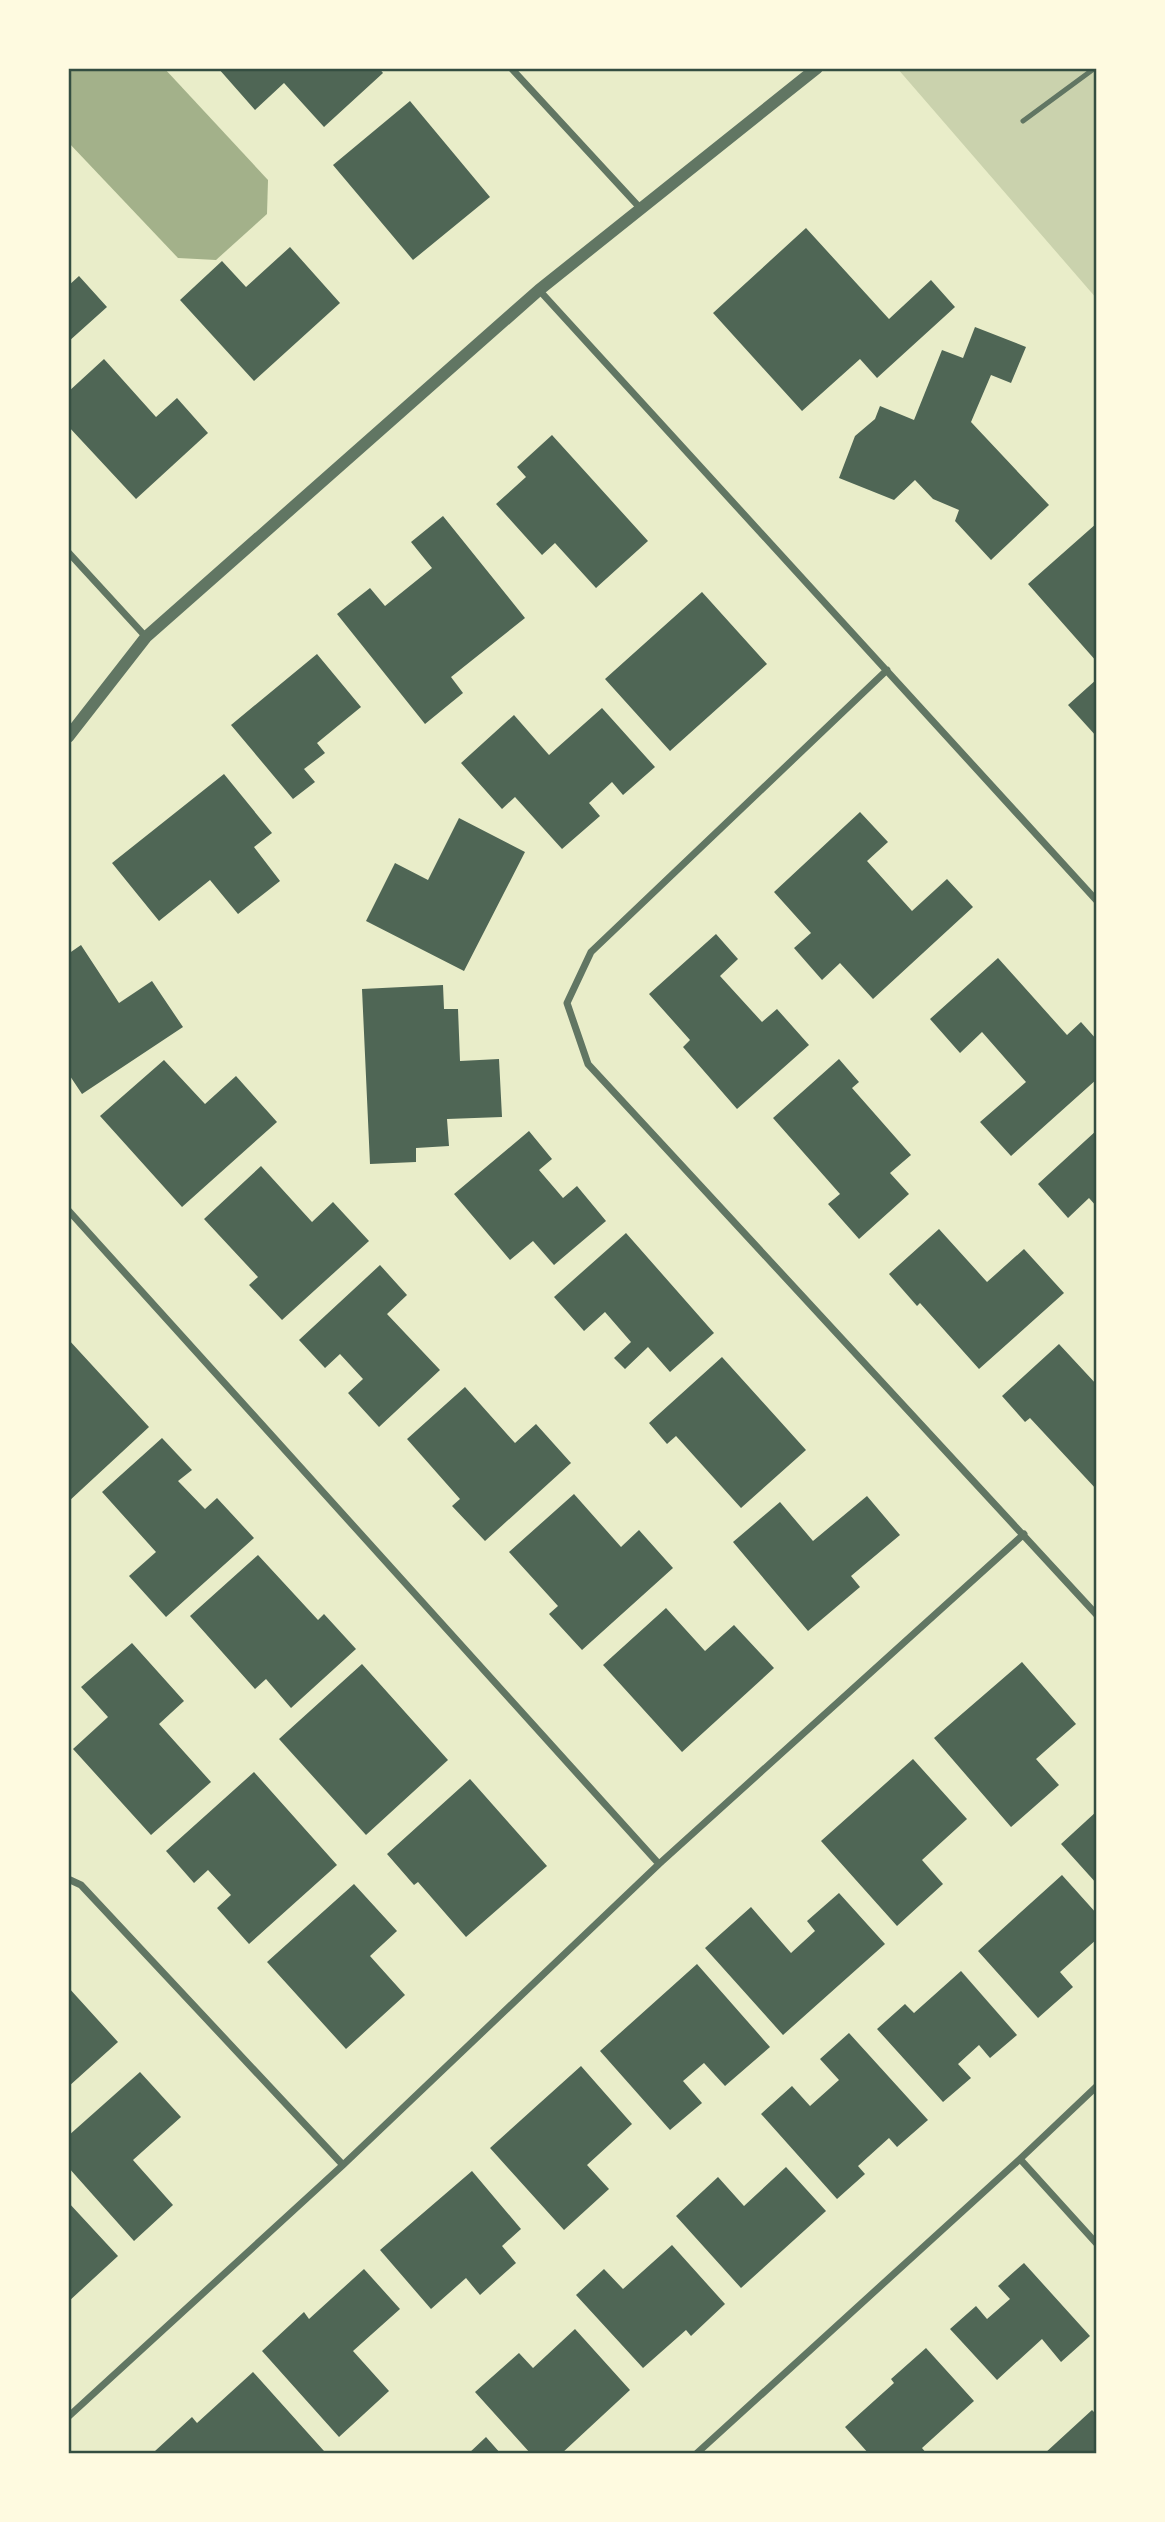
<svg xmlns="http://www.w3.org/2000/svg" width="1165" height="2522" font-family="'Sofia Sans Condensed',sans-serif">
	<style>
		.green { fill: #cad2ad }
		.water { fill: #a3b18a }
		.building { fill: #4f6655 }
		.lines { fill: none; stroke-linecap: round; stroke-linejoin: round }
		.service { stroke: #617663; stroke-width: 5 }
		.minor { stroke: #617663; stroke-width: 7 }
		.tertiary { stroke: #617663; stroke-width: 12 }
		.neatline { fill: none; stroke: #344e41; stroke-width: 2.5 }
	</style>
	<rect width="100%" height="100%" fill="#e9edc9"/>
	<path class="green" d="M897 68H1097V299Z"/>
	<path class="water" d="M68 68H164L268 180 267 214 216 260 178 258 68 142Z"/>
	<path class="building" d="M218 68H379L383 73 324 127 284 83 255 110Z
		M410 101 490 197 413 260 333 165Z
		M806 228 889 319 931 280 955 307 877 378 860 359 802 411 713 313Z
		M290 247 340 303 254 381 180 300 222 261 246 287Z
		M79 276 107 307 68 342V286Z
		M975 327 1026 347 1011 383 991 375 971 422 1049 505 991 560 955 521 959 510 933 499 915 480 894 500 839 478 855 436 875 419 880 406 914 420 942 350 963 358Z
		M104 359 156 417 177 398 208 433 136 499 68 426V392Z
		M552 435 648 541 596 588 555 543 542 555 496 504 526 477 517 467Z
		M443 516 525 618 451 677 463 693 425 724 337 614 370 588 385 606 432 568 411 542Z
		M1097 523V662L1028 584Z
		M702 592 767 664 670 751 605 679Z
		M317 654 361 707 317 743 325 753 304 769 315 782 293 799 231 725Z
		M1097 679V737L1068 705Z
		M602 708 655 767 623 795 612 782 589 803 600 816 562 849 515 797 502 809 461 763 514 715 549 755Z
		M224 774 272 833 254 847 280 881 238 914 210 880 159 921 112 863Z
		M860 812 888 842 867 861 912 911 947 879 973 907 873 999 840 963 822 980 794 948 811 933 774 892Z
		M459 818 525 852 464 971 366 921 395 863 428 880Z
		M716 934 738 959 720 976 762 1022 777 1009 809 1045 737 1109 683 1047 690 1040 649 994Z
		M81 945 119 1003 152 981 183 1027 82 1094 68 1073V954Z
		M998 958 1067 1035 1081 1022 1097 1040V1079L1011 1156 980 1122 1026 1082 982 1032 960 1053 930 1019Z
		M443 985 444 1009H458L460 1061 499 1059 502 1117 447 1119 449 1146 416 1148V1162L370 1164 362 989Z
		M839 1059 859 1082 852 1088 911 1155 890 1173 909 1194 859 1239 828 1204 840 1194 773 1118Z
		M164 1060 205 1104 236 1076 277 1122 182 1207 100 1116Z
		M1097 1130V1207L1089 1198 1068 1218 1038 1184Z
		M529 1131 552 1159 539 1170 563 1198 577 1186 606 1221 554 1265 533 1241 510 1260 454 1194Z
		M261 1166 312 1222 333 1202 369 1241 282 1320 249 1285 258 1277 204 1219Z
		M939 1229 987 1282 1024 1249 1064 1293 979 1369 920 1303 917 1306 889 1274Z
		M626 1233 714 1333 670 1372 648 1347 625 1369 614 1358 631 1342 605 1312 584 1331 554 1297Z
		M380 1265 407 1295 387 1314 440 1370 379 1427 348 1393 363 1379 340 1354 325 1368 299 1340Z
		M68 1339 149 1427 68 1502Z
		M1059 1344 1097 1385V1490L1030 1418 1025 1422 1002 1396Z
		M722 1357 806 1450 741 1508 676 1436 667 1444 649 1423Z
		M465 1387 515 1443 536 1424 571 1463 485 1541 452 1506 460 1499 407 1439Z
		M162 1438 192 1470 178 1481 205 1509 217 1498 254 1538 166 1617 129 1576 156 1552 102 1492Z
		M574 1494 621 1547 639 1530 673 1568 582 1650 549 1614 558 1606 509 1552Z
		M867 1496 900 1535 851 1576 860 1587 808 1631 733 1542 780 1502 813 1541Z
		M258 1555 318 1620 324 1614 356 1649 291 1708 266 1679 255 1689 190 1616Z
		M666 1608 705 1651 734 1625 774 1668 682 1752 603 1665Z
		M132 1643 184 1701 159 1724 211 1782 151 1835 73 1749 108 1717 81 1687Z
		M1022 1662 1076 1724 1036 1759 1059 1785 1011 1827 934 1738Z
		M362 1664 448 1760 366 1835 279 1739Z
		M913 1759 967 1819 922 1860 943 1884 897 1926 821 1841Z
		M254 1772 337 1865 249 1944 217 1908 231 1895 208 1870 194 1883 166 1851Z
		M470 1779 547 1866 466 1937 418 1882 414 1885 387 1854Z
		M1097 1811V1884L1061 1844Z
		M1062 1875 1097 1914V1939L1060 1972 1073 1987 1038 2018 978 1951Z
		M354 1884 397 1931 370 1956 405 1995 346 2049 267 1962Z
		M839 1893 885 1944 783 2035 705 1948 751 1907 791 1953 815 1931 807 1921Z
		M697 1964 770 2047 725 2086 704 2063 683 2081 702 2103 670 2130 600 2051Z
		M961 1971 1017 2035 990 2058 979 2045 958 2064 971 2078 943 2102 877 2029 905 2004 914 2013Z
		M68 1987 118 2042 68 2087Z
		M849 2033 928 2120 897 2147 889 2138 858 2166 865 2174 837 2199 761 2114 792 2086 810 2106 839 2080 820 2059Z
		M581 2066 632 2124 587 2165 609 2189 564 2230 490 2148Z
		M140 2072 181 2117 133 2160 173 2205 134 2241 68 2167V2136Z
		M786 2167 826 2211 741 2288 676 2216 718 2177 744 2206Z
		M472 2171 521 2229 502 2246 516 2263 480 2295 466 2278 431 2309 380 2250Z
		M68 2202 118 2256 68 2302Z
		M672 2245 725 2304 691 2336 686 2330 643 2368 576 2295 604 2269 623 2289Z
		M1024 2263 1090 2336 1061 2362 1042 2339 997 2380 950 2329 976 2306 987 2319 1010 2299 998 2286Z
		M364 2269 400 2309 353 2351 389 2391 339 2437 262 2351 304 2312 309 2319Z
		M575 2329 630 2390 561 2454H531L475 2392 519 2353 533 2368Z
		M926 2348 974 2401 922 2448 927 2454H869L845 2427 894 2383 891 2379Z
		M253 2372 324 2451 321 2454H158L155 2451 192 2417 197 2423Z
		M1092 2410 1097 2415V2454H1044Z
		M486 2437 501 2454H468Z"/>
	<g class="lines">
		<path class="service" d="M1023 121 1095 68"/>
		<path class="minor" d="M511 68 641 209
			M539 290 1097 901
			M68 552 146 637
			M887 670 591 952 567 1003 588 1064 1097 1615
			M68 1210 659 1864
			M68 1879 81 1885 343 2165
			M1020 2159 1097 2244
			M68 2417 343 2165 659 1864 1024 1534
			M696 2454 1020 2159 1097 2086"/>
		<path class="tertiary" d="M68 737 146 637 539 290 817 68"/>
	</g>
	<rect width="1165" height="2522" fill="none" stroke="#fefae0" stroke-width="140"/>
	<rect x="70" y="70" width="1025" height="2382" class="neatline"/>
</svg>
